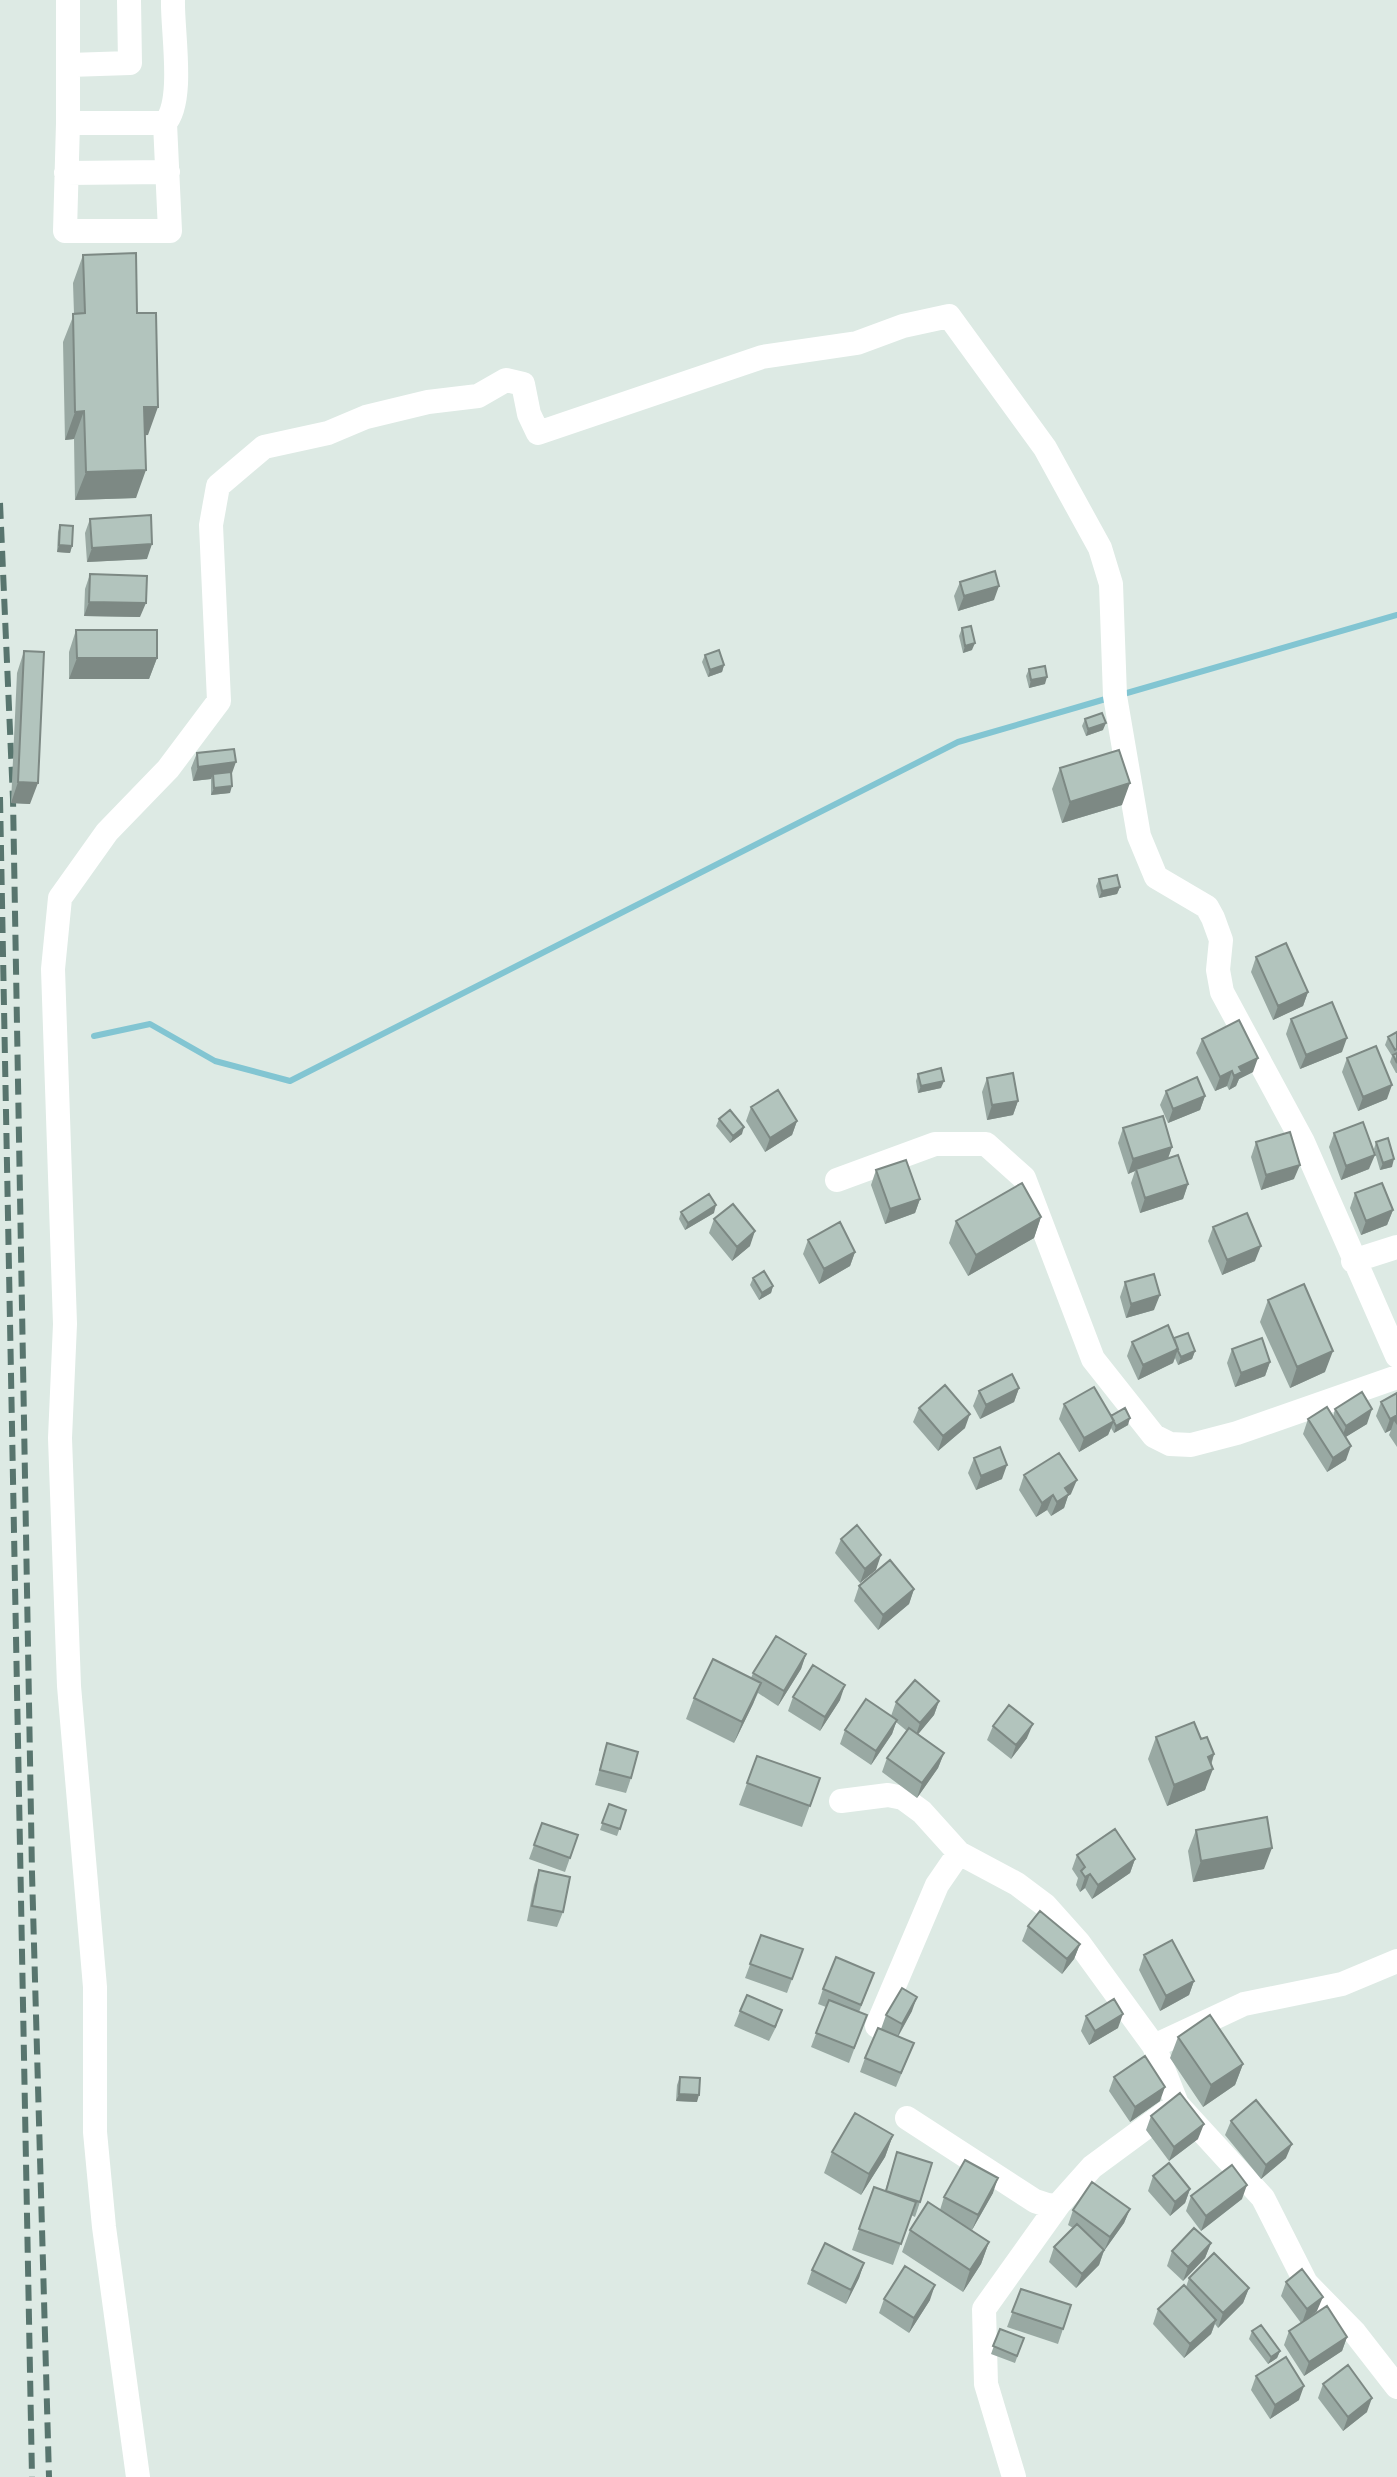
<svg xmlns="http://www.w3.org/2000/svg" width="1397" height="2477" font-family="'Exo 2',sans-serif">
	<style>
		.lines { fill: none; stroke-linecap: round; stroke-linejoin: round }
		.stream { stroke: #82c5d2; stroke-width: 6 }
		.minor { stroke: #fff; stroke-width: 24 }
		.rail { stroke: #58756e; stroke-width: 6; stroke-dasharray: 16 8; stroke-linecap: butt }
		.wall { fill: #99a9a3 }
		.shaded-wall { fill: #7d8984 }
		.building { fill: #b2c4bd; stroke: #7d8984; stroke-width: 2 }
	</style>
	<rect width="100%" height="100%" fill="#ddeae4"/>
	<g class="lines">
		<path class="stream" d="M1120 695 1397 615
			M94 1036 150 1024 215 1061 290 1081 958 742 1109 698"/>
		<path class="minor" d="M68 0V123
			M69 65 130 63 129 0
			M165 123H68L65 231H170L165 123C185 101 172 30 173 0
			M66 173 168 172
			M837 1180 935 1144H986L1024 1178 1093 1359 1154 1436 1170 1444 1191 1445 1237 1433 1397 1377
			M1353 1261 1397 1247
			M841 1801 888 1795 903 1798 922 1812 959 1853 1017 1884 1045 1905 1079 1943 1154 2046 1177 2104 1263 2198 1306 2283 1355 2333 1397 2387
			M877 2026 937 1885 959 1853
			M1154 2046 1244 2004 1342 1984 1397 1961
			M907 2118 1035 2201 1050 2206 1059 2204 1092 2167 1172 2108
			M138 2477 104 2227 95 2132V1987L69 1686 60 1438 65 1324 53 969 60 898 107 832 168 769 219 701 211 525 218 486 264 447 328 433 366 417 428 402 478 396 506 380 523 384 529 414 538 433 762 357 857 343 903 326 949 316 1045 448 1100 548 1111 584 1115 696 1139 836 1156 877 1207 907 1213 918 1221 940 1218 970 1222 992 1303 1142 1397 1356
			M1014 2477 986 2384 984 2309 1059 2204"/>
		<path class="rail" d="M0 503 13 799 32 1873 49 2477
			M0 797 32 2477"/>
	</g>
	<path class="wall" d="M83 255 137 313 148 435H145L136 498 75 500 74 439 65 440 63 342 74 314 73 283Z
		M90 519 147 559 87 562 85 533Z
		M60 525 72 546 70 553 57 552 58 532Z
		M90 574 140 617 84 616 85 589Z
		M960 582 994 600 958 611 954 596Z
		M962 628 972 650 963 653 959 636Z
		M76 630 157 658 149 679H69V652Z
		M24 651 30 804 11 803 17 673Z
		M705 655 724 665 722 672 708 677 702 662Z
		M1029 669 1045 684 1029 688 1026 676Z
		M1085 719 1103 730 1086 736 1082 726Z
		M197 753 231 775 230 793 211 795V779L193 781 191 768Z
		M1060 768 1122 805 1062 823 1052 789Z
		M1099 879 1120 887 1117 894 1099 898 1096 886Z
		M1256 957 1308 992 1303 1006 1273 1020 1251 972Z
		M1291 1019 1342 1052 1300 1069 1286 1034Z
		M1397 1032V1073H1396L1390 1062 1392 1056 1385 1045 1388 1037Z
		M1202 1039 1253 1072 1239 1079 1236 1086 1229 1090 1227 1086 1215 1091 1196 1053Z
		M1347 1058 1387 1099 1358 1111 1342 1072Z
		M918 1074 941 1088 918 1093 916 1081Z
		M987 1078 1018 1101 1013 1115 987 1120 982 1092Z
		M1166 1091 1205 1096 1200 1110 1168 1123 1160 1105Z
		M751 1107 797 1121 792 1135 765 1152 746 1121Z
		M719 1119 742 1134 730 1143 716 1126Z
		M1123 1128 1172 1147 1168 1158 1188 1184 1183 1199 1140 1213 1131 1183 1135 1171 1128 1174 1118 1143Z
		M1334 1133 1369 1169 1341 1180 1329 1147Z
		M1256 1142 1294 1179 1261 1190 1251 1157Z
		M1376 1142 1392 1167 1380 1170 1374 1149Z
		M876 1170 920 1199 915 1213 885 1224 871 1185Z
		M1355 1193 1393 1210 1387 1225 1361 1235 1350 1208Z
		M681 1212 714 1213 685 1230 679 1219Z
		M1041 1217 1034 1238 968 1276 949 1243 956 1221Z
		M714 1219 750 1246 732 1261 709 1233Z
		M1213 1227 1255 1261 1222 1275 1208 1241Z
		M808 1240 855 1252 850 1266 819 1284 803 1254Z
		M753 1278 773 1286 771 1293 759 1300 750 1285Z
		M1125 1282 1154 1310 1126 1318 1120 1297Z
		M1268 1300 1325 1372 1290 1388 1260 1322Z
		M1174 1338 1195 1351 1192 1359 1178 1365 1175 1358 1173 1363 1138 1380 1127 1356 1132 1342Z
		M1232 1349 1270 1362 1265 1376 1235 1387 1227 1363Z
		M1019 1388 1014 1402 980 1419 973 1406 979 1391Z
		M1397 1393V1447L1389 1435 1391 1430 1385 1433 1376 1416 1381 1402Z
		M1064 1404 1111 1416 1128 1425 1114 1433 1111 1428 1108 1435 1079 1452 1059 1419Z
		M919 1408 965 1428 938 1451 913 1422Z
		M1335 1409 1367 1424 1345 1437 1346 1460 1327 1472 1303 1434 1308 1419 1333 1417Z
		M974 1458 1002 1479 976 1490 968 1473Z
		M1024 1475 1071 1494 1068 1496 1064 1508 1051 1516 1047 1510 1036 1517 1019 1490Z
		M841 1539 876 1570 860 1583 835 1553Z
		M859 1586 914 1589 909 1604 878 1630 854 1601Z
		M806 1654 801 1669 778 1706 758 1693 753 1704 734 1743 686 1719 694 1698 751 1678 753 1673Z
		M793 1697 840 1700 820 1731 788 1711Z
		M939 1701 934 1715 918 1734 944 1753 938 1768 917 1798 882 1772 887 1758 907 1731 896 1722 892 1734 871 1765 840 1744 845 1730 891 1716 896 1702Z
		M993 1726 1027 1738 1011 1759 987 1740Z
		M1156 1737 1201 1739 1214 1754 1205 1790 1167 1806 1148 1759Z
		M607 1743 631 1778 626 1793 595 1785Z
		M757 1756 820 1778 802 1827 739 1805Z
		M609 1804 626 1810 617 1836 600 1830Z
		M542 1823 578 1835 565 1872 529 1859Z
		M1196 1830 1264 1869 1193 1882 1188 1851Z
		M1077 1855 1135 1859 1130 1873 1092 1899 1085 1888 1080 1892 1076 1885 1078 1878 1072 1869Z
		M539 1870 563 1912 557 1927 527 1921 534 1885Z
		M1028 1926 1080 1944 1074 1959 1062 1974 1022 1941Z
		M761 1935 803 1949 787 1993 745 1978Z
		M1144 1955 1194 1981 1189 1995 1160 2011 1139 1970Z
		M874 1973 859 2012 867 2015 849 2063 811 2047 826 2007 818 2004 823 1989Z
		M740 2011 777 2025 769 2041 734 2026Z
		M912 2011 898 2037 908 2058 896 2087 860 2072 865 2058 881 2029 886 2015Z
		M1086 2016 1118 2028 1089 2045 1081 2031Z
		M1178 2037 1243 2064 1235 2085 1203 2107 1170 2058Z
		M680 2077 697 2102 676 2101 677 2085Z
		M1114 2077 1160 2101 1130 2122 1109 2091Z
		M1151 2116 1198 2139 1169 2161 1146 2130Z
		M1231 2121 1286 2158 1261 2179 1225 2135Z
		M893 2135 885 2157 861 2195 824 2173 832 2152Z
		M897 2152 920 2202 915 2217 911 2215 893 2265 852 2250 874 2187 885 2191Z
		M1153 2176 1190 2189 1185 2203 1170 2216 1148 2191Z
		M993 2193 972 2230 955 2220 989 2242 981 2264 963 2292 902 2252 910 2230 940 2210 944 2197Z
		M1191 2196 1242 2199 1201 2231 1186 2211Z
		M1130 2209 1124 2223 1104 2251 1099 2265 1076 2288 1049 2262 1054 2247 1073 2228 1068 2225 1073 2210Z
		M1211 2243 1205 2258 1183 2281 1167 2266 1172 2251Z
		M864 2263 859 2278 846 2304 807 2284 812 2270Z
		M1189 2278 1249 2288 1243 2303 1218 2328 1215 2324 1211 2334 1184 2358 1153 2324 1158 2309 1186 2287Z
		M1286 2282 1317 2311 1311 2316 1347 2337 1342 2351 1304 2376 1284 2345 1289 2331 1301 2323 1281 2296Z
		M1021 2289 1071 2305 1058 2344 1007 2327Z
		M884 2299 930 2300 909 2333 879 2313Z
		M1000 2329 1024 2338 1015 2363 991 2354Z
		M1252 2331 1280 2351 1277 2358 1268 2364 1249 2339Z
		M1256 2376 1299 2400 1270 2419 1251 2390Z
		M1323 2384 1367 2412 1343 2431 1318 2398Z"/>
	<path class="shaded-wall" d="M144 407H158L148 435 134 436Z
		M84 411 74 439 65 440 75 412Z
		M146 470 136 498 75 500 86 472Z
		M152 544 147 559 87 562 92 548Z
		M59 545 72 546 70 553 57 552Z
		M999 586 994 600 958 611 964 596Z
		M89 602 146 603 140 617 84 616Z
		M975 643 972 650 963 653 965 646Z
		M77 658H157L149 679H69Z
		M724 665 722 672 708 677 710 670Z
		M1047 677 1045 684 1029 688 1031 680Z
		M1106 723 1103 730 1086 736 1088 729Z
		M236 762 231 776 213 774 211 779 193 781 198 767Z
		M18 782 38 783 30 804 11 803Z
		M1130 783 1122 805 1062 823 1070 802Z
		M232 786 230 793 211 795 214 788Z
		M1120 887 1117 894 1099 898 1102 891Z
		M1308 992 1303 1006 1273 1020 1278 1006Z
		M1347 1038 1342 1052 1300 1069 1306 1055Z
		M1258 1058 1253 1072 1239 1079 1236 1086 1229 1090 1234 1076 1239 1067Z
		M1232 1071 1227 1086 1215 1091 1220 1077Z
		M944 1081 941 1088 918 1093 921 1086Z
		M1392 1085 1387 1099 1358 1111 1363 1097Z
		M1205 1096 1200 1110 1168 1123 1173 1109Z
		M1018 1101 1013 1115 987 1120 992 1105Z
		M797 1121 792 1135 765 1152 770 1138Z
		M744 1127 742 1134 730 1143 733 1136Z
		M1172 1147 1167 1161 1136 1169 1135 1171 1128 1174 1133 1159Z
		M1375 1155 1369 1169 1341 1180 1346 1166Z
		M1394 1159 1392 1167 1380 1170 1383 1163Z
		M1300 1165 1294 1179 1261 1190 1266 1175Z
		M1188 1184 1183 1199 1140 1213 1145 1198Z
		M920 1199 915 1213 885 1224 890 1209Z
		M716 1205 714 1213 685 1230 688 1223Z
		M1393 1210 1387 1225 1361 1235 1366 1221Z
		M1041 1217 1034 1238 968 1276 976 1255Z
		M755 1231 750 1246 732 1261 737 1247Z
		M1261 1246 1255 1261 1222 1275 1227 1260Z
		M855 1252 850 1266 819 1284 824 1269Z
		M773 1286 771 1293 759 1300 762 1293Z
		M1160 1295 1154 1310 1126 1318 1131 1304Z
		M1178 1349 1173 1363 1138 1380 1143 1365Z
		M1195 1351 1192 1359 1178 1365 1181 1357Z
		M1333 1351 1325 1372 1290 1388 1297 1367Z
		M1270 1362 1265 1376 1235 1387 1241 1373Z
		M1019 1388 1014 1402 980 1419 986 1405Z
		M1372 1409 1367 1424 1341 1440 1346 1426Z
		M970 1414 965 1428 938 1451 943 1436Z
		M1397 1415V1425L1394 1421 1391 1430 1385 1433 1390 1419Z
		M1130 1418 1128 1425 1114 1433 1116 1426Z
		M1114 1421 1108 1435 1079 1452 1084 1438Z
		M1351 1446 1346 1460 1327 1472 1333 1458Z
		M1007 1465 1002 1479 976 1490 981 1476Z
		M1077 1480 1071 1494 1068 1496 1064 1508 1051 1516 1057 1502 1065 1488Z
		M1053 1495 1047 1510 1036 1517 1042 1503Z
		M881 1555 876 1570 860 1583 865 1569Z
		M914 1589 909 1604 878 1630 883 1615Z
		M806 1654 801 1669 778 1706 784 1691Z
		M761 1683 753 1704 734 1743 742 1722Z
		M845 1685 840 1700 820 1731 825 1717Z
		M939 1701 934 1715 915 1738 920 1723Z
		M897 1720 892 1734 871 1765 876 1751Z
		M1033 1724 1027 1738 1011 1759 1016 1745Z
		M944 1753 938 1768 917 1798 922 1783Z
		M1214 1754 1209 1770 1213 1769 1205 1790 1167 1806 1174 1785 1208 1757Z
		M1272 1848 1264 1869 1193 1882 1201 1861Z
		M1135 1859 1130 1873 1092 1899 1098 1885Z
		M1090 1874 1085 1888 1080 1892 1085 1877Z
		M1080 1944 1074 1959 1062 1974 1067 1959Z
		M1194 1981 1189 1995 1160 2011 1166 1996Z
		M917 1997 912 2011 897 2038 902 2024Z
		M1123 2014 1118 2028 1089 2045 1095 2031Z
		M1243 2064 1235 2085 1203 2107 1211 2085Z
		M1165 2087 1160 2101 1130 2122 1135 2107Z
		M679 2094 699 2095 697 2102 676 2101Z
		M1204 2124 1198 2139 1169 2161 1174 2147Z
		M893 2135 885 2157 861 2195 869 2174Z
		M1292 2144 1286 2158 1261 2179 1266 2165Z
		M998 2178 993 2193 972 2230 978 2215Z
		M1247 2185 1242 2199 1201 2231 1206 2216Z
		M1190 2189 1185 2203 1170 2216 1175 2202Z
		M1130 2209 1124 2223 1104 2251 1110 2237Z
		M989 2242 981 2264 963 2292 970 2270Z
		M1211 2243 1205 2258 1183 2281 1188 2267Z
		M1104 2250 1099 2265 1076 2288 1082 2274Z
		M864 2263 859 2278 846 2304 851 2290Z
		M935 2285 930 2300 909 2333 914 2318Z
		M1249 2288 1243 2303 1218 2328 1223 2313Z
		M1323 2297 1317 2311 1302 2323 1307 2309Z
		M1216 2320 1211 2334 1184 2358 1190 2344Z
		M1347 2337 1342 2351 1304 2376 1309 2362Z
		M1280 2351 1277 2358 1268 2364 1271 2357Z
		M1304 2386 1299 2400 1270 2419 1275 2405Z
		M1372 2398 1367 2412 1343 2431 1348 2417Z"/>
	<path class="building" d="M136 253 137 313H156L158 407H144L146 470 86 472 84 411 75 412 73 314 85 313 83 255Z
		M151 515 152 544 92 548 90 519Z
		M60 525 73 526 72 546 59 545Z
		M995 571 999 586 964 596 960 582Z
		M90 574 147 576 146 603 89 602Z
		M971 626 975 643 965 646 962 628Z
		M76 630H157V658H77Z
		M719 650 724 665 710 670 705 655Z
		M24 651 44 652 38 783 18 782Z
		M1045 666 1047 677 1031 680 1029 669Z
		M1102 713 1106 723 1088 729 1085 719Z
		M234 749 236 762 198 767 197 753Z
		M1119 750 1130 783 1070 802 1060 768Z
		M231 772 232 786 214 788 213 774Z
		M1117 875 1120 887 1102 891 1099 879Z
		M1286 943 1308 992 1278 1006 1256 957Z
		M1332 1002 1347 1038 1306 1055 1291 1019Z
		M1239 1020 1258 1058 1239 1067 1242 1072 1234 1076 1232 1071 1220 1077 1202 1039Z
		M1397 1032V1049L1395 1050 1388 1037Z
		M1376 1046 1392 1085 1363 1097 1347 1058Z
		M1397 1053V1063L1393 1055Z
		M941 1068 944 1081 921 1086 918 1074Z
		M1013 1073 1018 1101 992 1105 987 1078Z
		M1197 1077 1205 1096 1173 1109 1166 1091Z
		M778 1090 797 1121 770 1138 751 1107Z
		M730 1110 744 1127 733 1136 719 1119Z
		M1163 1116 1172 1147 1133 1159 1123 1128Z
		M1363 1122 1375 1155 1346 1166 1334 1133Z
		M1290 1132 1300 1165 1266 1175 1256 1142Z
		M1388 1138 1394 1159 1383 1163 1376 1142Z
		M1178 1155 1188 1184 1145 1198 1136 1169Z
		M906 1160 920 1199 890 1209 876 1170Z
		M1022 1183 1041 1217 976 1255 956 1221Z
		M1382 1183 1393 1210 1366 1221 1355 1193Z
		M709 1194 716 1205 688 1223 681 1212Z
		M733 1204 755 1231 737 1247 714 1219Z
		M1247 1213 1261 1246 1227 1260 1213 1227Z
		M840 1222 855 1252 824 1269 808 1240Z
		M764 1271 773 1286 762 1293 753 1278Z
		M1154 1274 1160 1295 1131 1304 1125 1282Z
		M1304 1284 1333 1351 1297 1367 1268 1300Z
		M1168 1325 1178 1349 1143 1365 1132 1342Z
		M1188 1333 1195 1351 1181 1357 1177 1349H1178L1174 1338Z
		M1262 1338 1270 1362 1241 1373 1232 1349Z
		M1012 1374 1019 1388 986 1405 979 1391Z
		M945 1385 970 1414 943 1436 919 1408Z
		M1094 1387 1114 1421 1084 1438 1064 1404Z
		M1362 1392 1372 1409 1346 1426 1335 1409Z
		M1397 1393V1415L1390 1419 1381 1402Z
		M1327 1407 1351 1446 1333 1458 1308 1419Z
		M1125 1408 1130 1418 1116 1426 1111 1416Z
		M1000 1447 1007 1465 981 1476 974 1458Z
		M1059 1453 1077 1480 1065 1488 1069 1494 1057 1502 1053 1495 1042 1503 1024 1475Z
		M857 1525 881 1555 865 1569 841 1539Z
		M890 1560 914 1589 883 1615 859 1586Z
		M776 1636 806 1654 784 1691 753 1673Z
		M713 1659 761 1683 742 1722 694 1698Z
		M813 1665 845 1685 825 1717 793 1697Z
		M915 1680 939 1701 920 1723 896 1702Z
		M866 1699 897 1720 876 1751 845 1730Z
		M1009 1705 1033 1724 1016 1745 993 1726Z
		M1194 1722 1201 1739 1207 1737 1214 1754 1208 1757 1213 1769 1174 1785 1156 1737Z
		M909 1728 944 1753 922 1783 887 1758Z
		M607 1743 638 1752 631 1778 600 1770Z
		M757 1756 820 1778 810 1806 747 1783Z
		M609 1804 626 1810 620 1829 602 1823Z
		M1267 1817 1272 1848 1201 1861 1196 1830Z
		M542 1823 578 1835 570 1858 534 1845Z
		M1115 1829 1135 1859 1098 1885 1090 1874 1085 1877 1081 1871 1085 1867 1077 1855Z
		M539 1870 570 1877 563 1912 532 1906Z
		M1040 1911 1080 1944 1067 1959 1028 1926Z
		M761 1935 803 1949 792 1979 750 1964Z
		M1172 1940 1194 1981 1166 1996 1144 1955Z
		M836 1957 874 1973 861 2005 823 1989Z
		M902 1988 917 1997 902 2024 886 2015Z
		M747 1995 782 2010 775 2027 740 2011Z
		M1114 1999 1123 2014 1095 2031 1086 2016Z
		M829 2000 867 2015 854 2048 816 2033Z
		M1210 2015 1243 2064 1211 2085 1178 2037Z
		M878 2028 914 2043 901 2073 865 2058Z
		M1145 2056 1165 2087 1135 2107 1114 2077Z
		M680 2077 700 2078 699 2095 679 2094Z
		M1180 2093 1204 2124 1174 2147 1151 2116Z
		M1256 2100 1292 2144 1266 2165 1231 2121Z
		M855 2113 893 2135 869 2174 832 2152Z
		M897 2152 932 2163 920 2202 886 2191Z
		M965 2160 998 2178 978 2215 944 2197Z
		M1169 2163 1190 2189 1175 2202 1153 2176Z
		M1232 2165 1247 2185 1206 2216 1191 2196Z
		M1092 2182 1130 2209 1110 2237 1073 2210Z
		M874 2187 916 2202 901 2244 859 2229Z
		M928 2202 989 2242 970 2270 910 2230Z
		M1077 2224 1104 2250 1082 2274 1054 2247Z
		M1194 2228 1211 2243 1188 2267 1172 2251Z
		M825 2243 864 2263 851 2290 812 2270Z
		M1214 2253 1249 2288 1223 2313 1189 2278Z
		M905 2266 935 2285 914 2318 884 2299Z
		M1302 2269 1323 2297 1307 2309 1286 2282Z
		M1184 2285 1216 2320 1190 2344 1158 2309Z
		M1021 2289 1071 2305 1063 2329 1012 2312Z
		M1327 2306 1347 2337 1309 2362 1289 2331Z
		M1261 2325 1280 2351 1271 2357 1252 2331Z
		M1000 2329 1024 2338 1017 2356 993 2346Z
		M1286 2357 1304 2386 1275 2405 1256 2376Z
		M1348 2365 1372 2398 1348 2417 1323 2384Z"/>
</svg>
